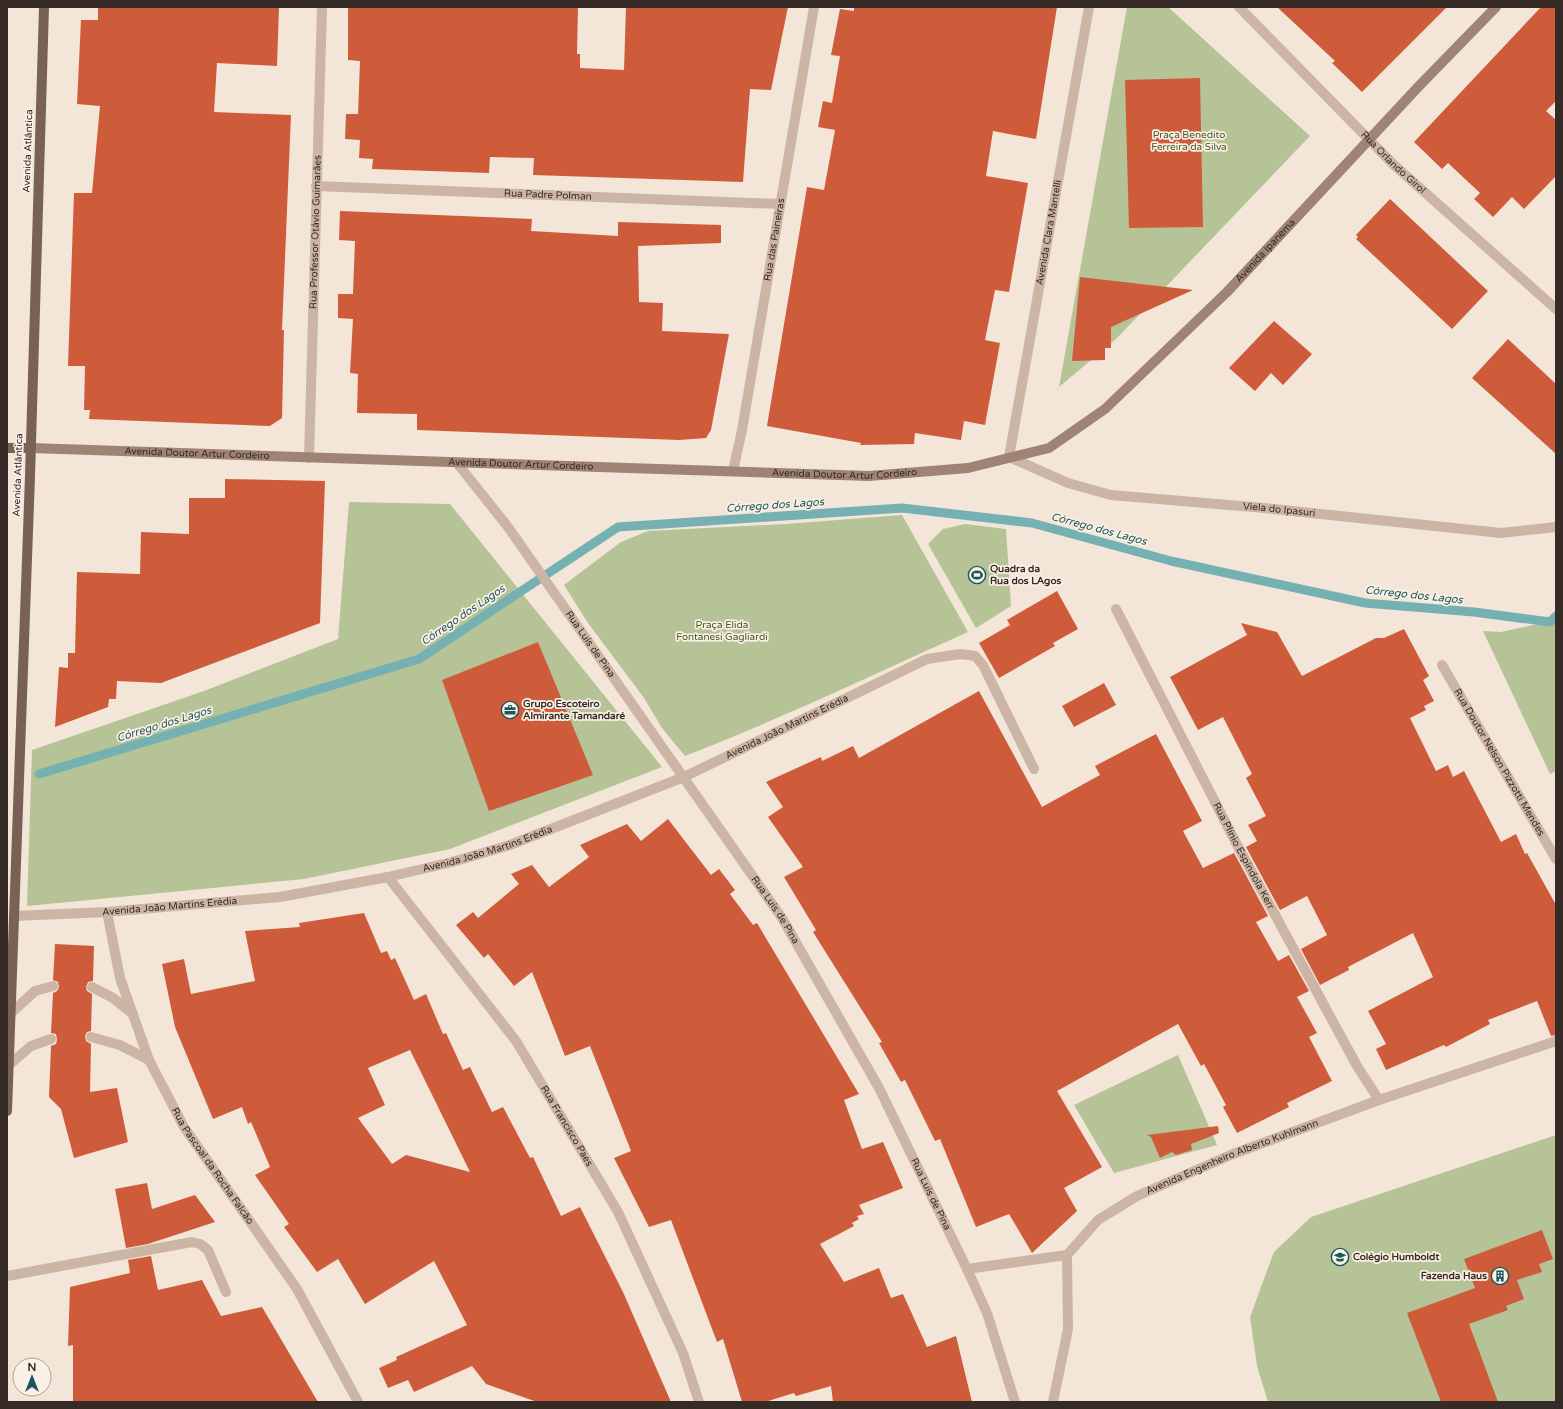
<svg xmlns="http://www.w3.org/2000/svg" width="1563" height="1409" font-family="'Varela Round',sans-serif">
	<style>
		.green { fill: #b5c397 }
		.lines { fill: none; stroke-linecap: round; stroke-linejoin: round }
		.stream { stroke: #75b0b2; stroke-width: 9 }
		.building { fill: #ce5c3b; fill-rule: evenodd }
		.lane { stroke: #ccb5a4; stroke-width: 10 }
		.street { stroke: #ccb5a4; stroke-width: 10 }
		.secondary { stroke: #9f8475; stroke-width: 10 }
		.primary { stroke: #7a6156; stroke-width: 10 }
		.labels { text-anchor: middle; dominant-baseline: central; stroke-width: 3.5; stroke-linejoin: round; paint-order: stroke }
		.park-label { font-size: 10px; fill: #465628; stroke: #faf0e5 }
		.street-label { font-size: 10px; fill: #362b26; stroke: #faf0e5 }
		.poi-label { font-size: 10px; font-weight: bold; fill: #362b26; stroke: #faf0e5; text-anchor: start }
		.water-label { font-size: 11px; font-style: italic; fill: #19575b; stroke: #faf0e5 }
	</style>
	<rect width="100%" height="100%" fill="#f3e6d8"/>
	<path class="green" d="M1127 7H1168L1310 136 1116 339 1059 387Z
		M349 502 450 504 662 767 450 849 304 879 27 906 32 750 204 691 338 639Z
		M902 515 968 632C874 674 781 719 685 756L662 728 644 698 588 623 564 585 621 542 648 531 786 524Z
		M965 524 1006 529 1011 606 976 628 928 544 943 529Z
		M1556 620V771L1550 774 1483 631 1501 632Z
		M1178 1055 1217 1145 1114 1173 1074 1105Z
		M1556 1135V1402H1268L1257 1366 1250 1317 1274 1252 1311 1217Z"/>
	<g class="lines">
		<path class="stream" d="M39 774 419 659 618 527 902 508 1032 523 1171 561 1365 603 1474 612 1550 622 1556 616"/>
	</g>
	<path class="building" d="M98 7H279L277 66 217 63 214 112 291 115 282 330H284L282 418 270 426 89 419 90 410H84L85 366H68L74 193H92L100 106 77 104 81 20H98Z
		M348 7H578L577 54H580V68L624 70 626 7H788L771 90 750 89 743 182 533 175 534 158 490 157 489 173 372 169 373 159 359 158 360 140 345 139 346 114H358L360 61 348 60Z
		M854 7H1057L1036 139 993 131 986 176 1028 183 1009 292 995 290 985 340 1000 343 985 425 964 421 961 440 915 433 914 444 860 445 861 443 767 426 807 187 824 190 835 130 818 127 823 101 832 103 840 56 831 55 840 9 854 11Z
		M1277 7H1447L1362 92 1332 63 1335 61Z
		M1541 7H1556V101L1546 111 1556 120V176L1524 209 1512 197 1493 217 1474 199 1480 193 1448 163 1442 169 1414 142Z
		M1200 78 1203 227 1129 228 1125 80Z
		M1390 199 1488 291 1452 329 1356 239 1358 237 1356 235Z
		M340 211 532 219 531 231 618 236V222L721 225V243L638 246 639 302 663 303 662 331 729 334 711 430 706 438 679 440 417 430V414L357 413 358 374 350 373 353 319 338 318V294H353L355 241 339 240Z
		M1080 277 1193 290 1111 327V348H1105V360L1072 361Z
		M1274 321 1312 354 1283 385 1271 373 1255 391 1229 368Z
		M1508 339 1556 384V454L1472 378Z
		M225 479 325 481 320 623 161 683 117 681 116 699H109L108 707 55 727 59 667 68 668V653H75L77 572 140 574 141 532 189 534V498H225Z
		M1057 591 1078 629 1053 643 1055 646 999 678 979 643 1010 625 1007 620Z
		M1241 623 1277 632 1302 676 1376 638H1384L1404 629 1429 676 1423 680 1434 701 1424 706 1426 710 1410 718 1436 771 1448 765 1453 777 1464 771 1501 842 1516 834 1525 854 1527 853 1556 905V1035L1551 1036 1537 1001 1488 1020 1490 1024 1446 1047 1444 1045 1386 1070 1376 1049 1386 1044 1368 1011 1433 977 1413 933 1348 967 1349 970 1320 985 1301 949 1327 935 1307 896 1280 910 1246 847 1257 841 1248 825 1266 816 1246 778 1252 774 1223 717 1198 730 1170 677 1247 635Z
		M538 642 593 775 489 811 442 680Z
		M1104 683 1116 705 1074 727 1062 706Z
		M979 691 1042 807 1100 775 1095 766 1156 734 1202 821 1183 831 1203 868 1234 853 1268 916 1256 922 1278 961 1289 955 1309 991 1297 997 1317 1033 1309 1037 1332 1081 1287 1103 1289 1107 1237 1133 1223 1107 1226 1105 1204 1064 1201 1066 1178 1024 1057 1091 1102 1167 1064 1188 1077 1211 1032 1253 1009 1214 976 1227 940 1139 935 1141 905 1080 901 1082 879 1043 882 1042 813 932 816 930 784 877 803 867 768 817 783 807 766 782 821 757 822 761 853 746 859 758Z
		M668 819 711 875 719 869 735 890 730 894 753 925 757 923 859 1094 844 1100 862 1149 883 1142 903 1188 859 1205 864 1214 857 1216 859 1219 852 1223 854 1226 820 1244 844 1282 879 1268 891 1298 903 1294 927 1347 956 1336 972 1402H833L831 1386 796 1396 794 1393 765 1402H742L723 1339 717 1342 671 1220 649 1227 614 1158 631 1151 590 1046 565 1056 532 972 514 986 488 954 484 958 456 925 473 912 478 918 519 884 511 874 532 865 549 887 589 857 580 845 627 824 641 841Z
		M364 913 381 953 387 951 391 960 395 958 414 1000 426 994 443 1034 446 1033 463 1070 470 1067 492 1112 503 1107 530 1158 533 1157 561 1216 580 1207 623 1292 671 1402H537L486 1384 472 1366 414 1392 408 1380 388 1388 379 1368 397 1360 396 1357 467 1325 434 1261 365 1304 338 1259 317 1272 284 1227 289 1224 255 1175 270 1167 251 1122 248 1124 242 1107 213 1119 175 1027 162 964 184 959 191 994 255 981 245 931 300 927 299 923ZM410 1050 470 1172 406 1155 392 1164 358 1118 385 1105 368 1068Z
		M55 944 94 946 93 981 88 982 86 987 87 991 92 994 91 1031 87 1032 85 1036 86 1041 91 1044 90 1092 117 1088 128 1142 74 1158 61 1109 49 1097 51 1046 56 1044 57 1040 56 1034 51 1033 53 993 57 991 59 987 58 982 53 980Z
		M1218 1126 1219 1133 1191 1144 1192 1150 1176 1155 1172 1152 1160 1158 1151 1137 1147 1135Z
		M147 1183 152 1209 195 1195 215 1222 148 1244 126 1248 115 1189Z
		M1542 1230 1553 1259 1539 1264 1542 1272 1517 1280 1524 1299 1506 1306 1508 1310 1469 1324 1498 1402H1441L1407 1313 1475 1288 1464 1259Z
		M151 1256 158 1290 202 1280 221 1316 262 1307 318 1402H73V1345L68 1346 70 1287 130 1273 128 1260Z"/>
	<g class="lines">
		<g class="lane">
			<path id="s1" d="M1009 457 1068 483 1111 495 1264 508 1501 533 1556 527"/>
			<path d="M92 987 113 998 133 1014"/>
			<path d="M10 1014 35 991 53 986"/>
			<path d="M91 1037 120 1045 149 1060"/>
			<path d="M9 1065 31 1046 51 1039"/>
			<path d="M7 1276 192 1242 200 1244 208 1250 226 1292"/>
		</g>
		<g class="street">
			<path id="s2" d="M1239 7 1394 165 1556 309"/>
			<path id="s3" d="M316 186 780 204"/>
			<path id="s4" d="M1009 457 1089 7"/>
			<path id="s5" d="M309 458 322 7"/>
			<path id="s6" d="M457 463 508 527 782 918 879 1088 967 1269 987 1313 1015 1402"/>
			<path id="s7" d="M733 471 742 430 814 7"/>
			<path id="s8" d="M1116 609 1235 841 1357 1066 1379 1100"/>
			<path id="s9" d="M1442 665 1556 859"/>
			<path id="s10" d="M388 877 516 1041 618 1212 683 1353 699 1402"/>
			<path id="s11" d="M107 912 120 978 149 1060 184 1127 297 1289 358 1402"/>
			<path id="s12" d="M14 916 107 912 280 897 388 877 452 862 510 845 684 777 927 659 961 654 975 656 983 665 1034 769"/>
			<path d="M967 1269 1067 1255"/>
			<path id="s13" d="M1053 1402 1068 1329 1067 1255 1098 1220 1137 1196 1233 1154 1379 1100 1556 1041"/>
		</g>
		<path class="secondary" id="s14" d="M31 448 869 476 968 468 1049 448 1105 409 1227 292 1419 86 1496 7"/>
		<path class="primary" d="M7 448H31
			M7 1111 30 476 44 7"/>
	</g>
	<defs>
		<symbol id="stadium-ring" viewBox="-11 -11 22 22"><circle r="9.5" fill="#faf0e5" stroke="#19575b" stroke-width="1.5"/><path d="M0-5a6.5 5 0 1 0 0 10a6.5 5 0 1 0 0-10ZM-3.5-1.8h7v3.6h-7Z" fill="#19575b"/></symbol>
		<symbol id="office-ring" viewBox="-11 -11 22 22"><circle r="9.5" fill="#faf0e5" stroke="#19575b" stroke-width="1.5"/><path d="M-6-3h4V-5.5h4V-3h4V5H-6ZM-1-4.5V-3h2v-1.5ZM-6 0V1H6V0Z" fill="#19575b"/></symbol>
		<symbol id="school-ring" viewBox="-11 -11 22 22"><circle r="9.5" fill="#faf0e5" stroke="#19575b" stroke-width="1.5"/><path d="M0-5L7-2L0 1L-7-2ZM-4 1L0 2.5L4 1V4Q0 6-4 4Z" fill="#19575b"/></symbol>
		<symbol id="building-ring" viewBox="-11 -11 22 22"><circle r="9.5" fill="#faf0e5" stroke="#19575b" stroke-width="1.5"/><path d="M-4-6H4V6H1V3H-1V6H-4ZM-2.5-4.3h1.7v1.8h-1.7ZM.8-4.3h1.7v1.8H.8ZM-2.5-1h1.7V.8h-1.7ZM.8-1h1.7V.8H.8Z" fill="#19575b"/></symbol>
	</defs>
	<g fill-rule="evenodd">
		<use href="#stadium-ring" x="967" y="565" width="20" height="20"/>
		<use href="#office-ring" x="500" y="700" width="20" height="20"/>
		<use href="#school-ring" x="1330" y="1247" width="20" height="20"/>
		<use href="#building-ring" x="1490" y="1266" width="20" height="20"/>
	</g>
	<g class="labels">
		<g class="park-label">
			<text x="1189" y="135">Praça Benedito<tspan x="1189" dy="12">Ferreira da Silva</tspan></text>
			<text x="722" y="625">Praça Elida<tspan x="722" dy="12">Fontanesi Gagliardi</tspan></text>
		</g>
		<g class="street-label">
			<text transform="translate(28 151) rotate(-88)">Avenida Atlântica</text>
			<text stroke="none"><textPath href="#s2" startOffset="219">Rua Orlando Girol</textPath></text>
			<text stroke="none"><textPath href="#s3" startOffset="232">Rua Padre Polman</textPath></text>
			<text stroke="none"><textPath href="#s5" startOffset="226">Rua Professor Otávio Guimarães</textPath></text>
			<text stroke="none"><textPath href="#s4" startOffset="228">Avenida Clara Mantelli</textPath></text>
			<text stroke="none"><textPath href="#s7" startOffset="235">Rua das Paineiras</textPath></text>
			<text stroke="none"><textPath href="#s14" startOffset="1315">Avenida Ipanema</textPath></text>
			<text stroke="none"><textPath href="#s14" startOffset="166">Avenida Doutor Artur Cordeiro</textPath></text>
			<text stroke="none"><textPath href="#s14" startOffset="490">Avenida Doutor Artur Cordeiro</textPath></text>
			<text stroke="none"><textPath href="#s14" startOffset="814">Avenida Doutor Artur Cordeiro</textPath></text>
			<text transform="translate(18 475) rotate(-88)">Avenida Atlântica</text>
			<text stroke="none"><textPath href="#s1" startOffset="278">Viela do Ipasuri</textPath></text>
			<text stroke="none"><textPath href="#s6" startOffset="225">Rua Luís de Pina</textPath></text>
			<text stroke="none"><textPath href="#s12" startOffset="804">Avenida João Martins Erédia</textPath></text>
			<text stroke="none"><textPath href="#s9" startOffset="113">Rua Doutor Nelson Pizzotti Mendes</textPath></text>
			<text stroke="none"><textPath href="#s12" startOffset="480">Avenida João Martins Erédia</textPath></text>
			<text stroke="none"><textPath href="#s8" startOffset="278">Rua Plínio Espíndola Kerr</textPath></text>
			<text stroke="none"><textPath href="#s12" startOffset="156">Avenida João Martins Erédia</textPath></text>
			<text stroke="none"><textPath href="#s6" startOffset="549">Rua Luís de Pina</textPath></text>
			<text stroke="none"><textPath href="#s10" startOffset="307">Rua Francisco Paes</textPath></text>
			<text stroke="none"><textPath href="#s13" startOffset="344">Avenida Engenheiro Alberto Kuhlmann</textPath></text>
			<text stroke="none"><textPath href="#s11" startOffset="278">Rua Pascoal da Rocha Falcão</textPath></text>
			<text stroke="none"><textPath href="#s6" startOffset="873">Rua Luís de Pina</textPath></text>
		</g>
		<g class="poi-label">
			<text x="990" y="569">Quadra da<tspan x="990" dy="12">Rua dos LAgos</tspan></text>
			<text x="523" y="704">Grupo Escoteiro<tspan x="523" dy="12">Almirante Tamandaré</tspan></text>
			<text x="1353" y="1257">Colégio Humboldt</text>
			<text x="1487" y="1276" text-anchor="end">Fazenda Haus</text>
		</g>
		<g class="water-label">
			<text transform="translate(775 505) rotate(-4)">Córrego dos Lagos</text>
			<text transform="translate(1099 529) rotate(15)">Córrego dos Lagos</text>
			<text transform="translate(1414 595) rotate(6)">Córrego dos Lagos</text>
			<text transform="translate(463 615) rotate(-34)">Córrego dos Lagos</text>
			<text transform="translate(164 724) rotate(-17)">Córrego dos Lagos</text>
		</g>
	</g>
	<rect width="1563" height="1409" fill="none" stroke="#362b26" stroke-width="16"/>
	<g transform="translate(32 1377)"><circle r="19" fill="#faf0e5" stroke="#aca199"/>
	<path d="M0-3L7 15L0 10L-7 15Z" fill="#19575b"/>
	<text y="-6" font-size="11" font-weight="bold" text-anchor="middle" fill="#362b26">N</text>
	</g>
</svg>
